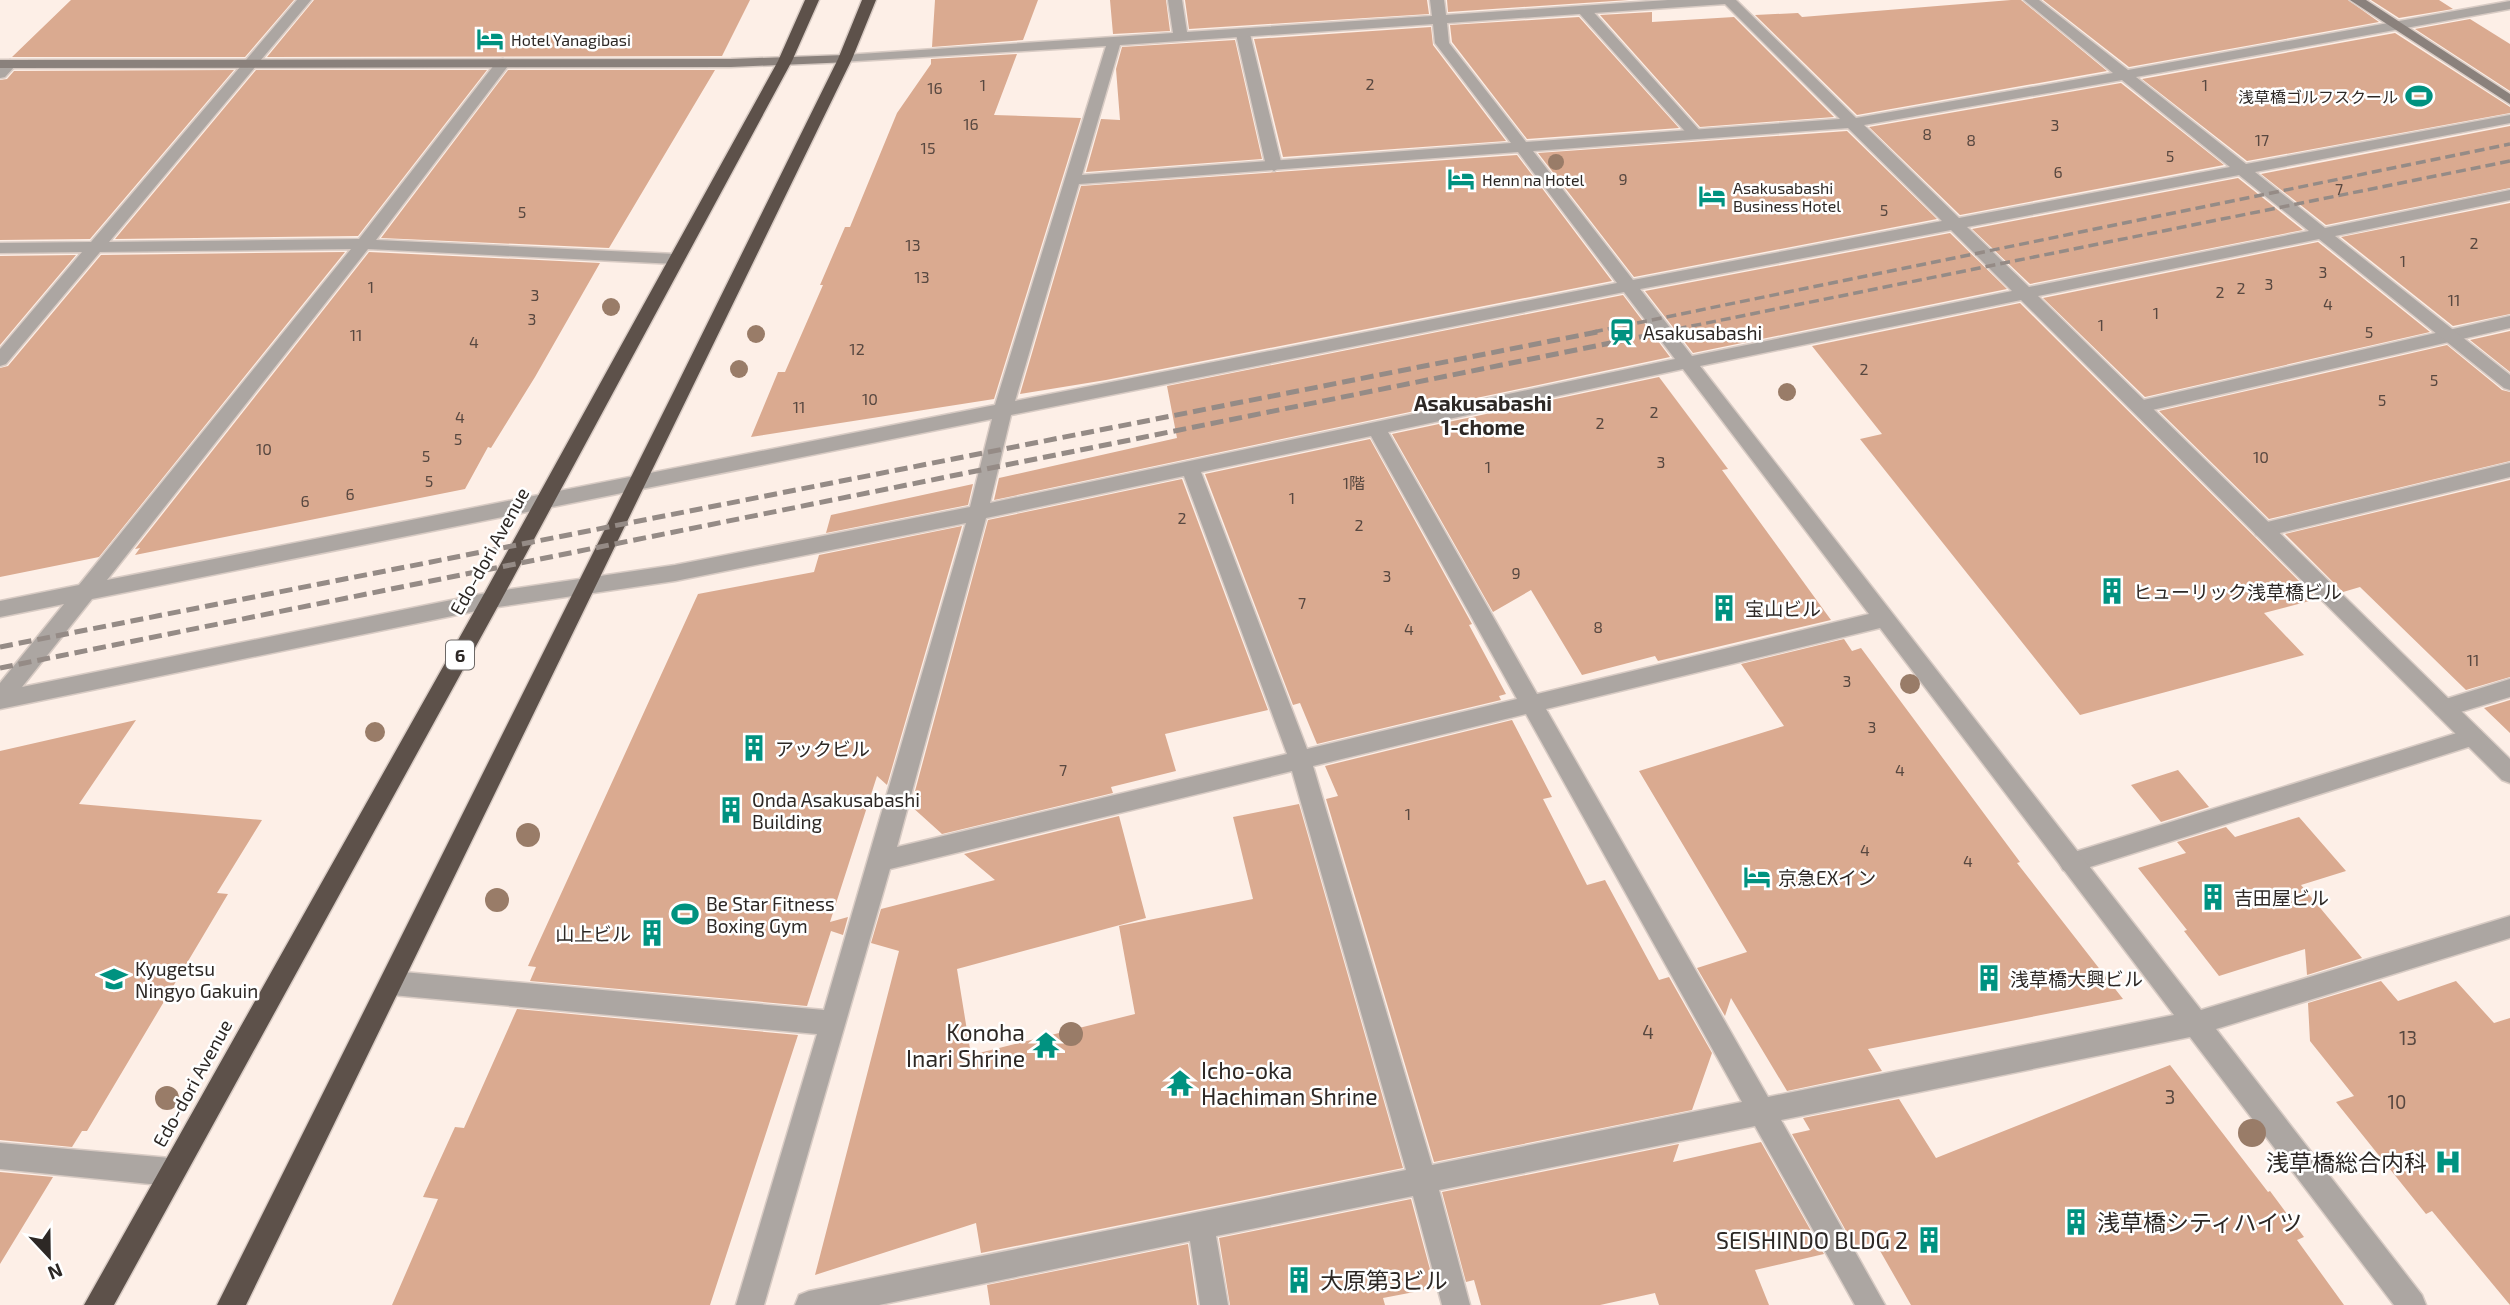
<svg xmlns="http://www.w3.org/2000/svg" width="2510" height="1305" font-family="'Exo 2','Noto Sans JP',sans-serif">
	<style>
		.building { fill: #daaa90 }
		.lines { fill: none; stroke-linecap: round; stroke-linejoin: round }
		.lane-casing { stroke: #d8cbc4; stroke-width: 3 }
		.street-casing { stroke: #d8cbc4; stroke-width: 3 }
		.secondary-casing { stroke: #d8cbc4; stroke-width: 3 }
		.highway-casing { stroke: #d8cbc4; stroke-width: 3 }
		.lane { fill: #aca6a2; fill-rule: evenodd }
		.street { fill: #aca6a2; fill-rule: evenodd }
		.secondary { fill: #8a817c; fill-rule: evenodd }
		.highway { fill: #5d514a; fill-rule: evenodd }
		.rail-far1 { stroke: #958b86; stroke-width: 3.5; stroke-dasharray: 10 5; stroke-linecap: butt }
		.rail { stroke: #958b86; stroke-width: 5; stroke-dasharray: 13 6; stroke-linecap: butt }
		.tree { fill: #997c68 }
		.labels { text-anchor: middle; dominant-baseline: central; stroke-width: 5; stroke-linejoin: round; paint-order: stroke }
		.far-poi-label { font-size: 16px; fill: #2d2825; stroke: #fff; text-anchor: start }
		.number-label { font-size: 16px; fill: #584840 }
		.shield { fill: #fff; stroke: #6c6866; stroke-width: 2 }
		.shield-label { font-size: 18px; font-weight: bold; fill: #2d2825 }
		.poi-label { font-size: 19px; fill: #2d2825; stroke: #fff; text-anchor: start }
		.street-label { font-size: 19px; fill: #2d2825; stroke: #fff }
		.near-number-label { font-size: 19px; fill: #584840 }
		.neighbourhood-label { font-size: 21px; font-weight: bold; fill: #2d2825; stroke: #fff }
		.near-poi-label { font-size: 23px; fill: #2d2825; stroke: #fff; text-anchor: end }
	</style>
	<rect width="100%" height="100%" fill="#fdefe7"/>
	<path class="building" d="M71 0H294L245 57H12Z
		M314 0H750L722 56 267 57Z
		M935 0H1038L1023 40 932 47Z
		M1110 0H1166L1170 31 1113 34Z
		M1185 0H1427L1429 14 1189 29Z
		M1447 0H1629L1448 12Z
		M2011 0H2021L2107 71 1857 115 1755 15 1798 13 1802 17Z
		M2043 0H2348L2379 22 2129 67Z
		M2371 0H2439L2453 9 2399 18Z
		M1652 12V22L1734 17 1834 117 1700 127 1600 15Z
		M1579 17 1679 128 1527 139 1452 42 1450 25Z
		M2470 19 2510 44V91L2415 29Z
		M1431 27 1433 45 1506 141 1283 157 1254 39Z
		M2395 33 2510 107V113L2247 161 2142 79Z
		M1235 40 1262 159 1086 172 1101 119 1120 120 1116 69 1122 47Z
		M1017 54 994 115 1081 118 994 399 751 437 778 372H785L823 285H820L845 227H850L897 113 931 64V59Z
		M234 70 90 239 0 240V80L7 79 14 71Z
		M256 70H487L358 236 115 239Z
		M508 70H715L609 248 381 238Z
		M2121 83 2224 165 1960 215 1869 127Z
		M2510 126V188L2326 225 2261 174Z
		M1847 131 1937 219 1634 277 1538 153Z
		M1517 155 1612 281 1106 380 1020 394 1081 186Z
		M2238 178 2303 230 2030 284 1972 229Z
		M2510 203V314L2453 326 2341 237Z
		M1950 233 2007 289 1693 353 1645 291Z
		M2318 242 2430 332 2145 397 2043 298Z
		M345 252 99 557 0 577V368L8 366 101 255Z
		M369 252 600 263 535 377 491 448 488 447 465 489 135 555 140 548 135 549Z
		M76 255 0 345V256Z
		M1623 295 1670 357 994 500 999 478 1177 438 1167 386Z
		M2020 303 2317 599 2264 613 2304 655 2080 715 1860 439 1882 434 1812 346Z
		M2510 331V372L2470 340Z
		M2447 345 2502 390 2510 392V461L2269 519 2159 411Z
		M1659 377 1728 469 1722 470 1831 620 1658 661 1655 656 1582 675 1531 590 1493 612 1392 434Z
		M1370 439 1472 624 1469 625 1506 694 1499 696 1501 700 1317 744 1300 703 1293 705 1205 474Z
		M1182 479 1268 710 1165 734 1176 771 1111 787 1113 793 942 834 911 806 988 520Z
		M2510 480V677L2466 690 2360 587 2343 592 2285 534Z
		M973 484 968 505 826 533 831 515Z
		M962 526 887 785 877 776 830 922 848 917 843 935 831 931 807 1006 530 981 536 967 528 966 698 594 814 572 819 555Z
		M1844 639 1852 651 1861 648 2020 862 2017 863 2123 999 1868 1049 1882 1071 1787 1091 1731 998 1725 1016 1697 968 1747 952 1639 771 1784 726 1741 664Z
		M2510 700V733L2484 708Z
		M136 720 79 804 262 820 217 893 228 894 87 1131H82L72 1147 0 1140V751Z
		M1512 720 1552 797 1543 799 1587 885 1605 880 1659 980 1669 977 1712 1053 1692 1110 1434 1162 1326 799 1338 796 1325 766Z
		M2178 770 2209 807 2161 822 2131 785Z
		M1299 804 1403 1168 981 1253 976 1223 815 1275 899 951 871 943 881 909 995 880 964 854 1119 816 1146 918 957 969 971 1055 1135 1014 1119 926 1253 899 1233 817Z
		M2299 817 2346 871 2301 885 2362 958 2307 975 2305 949 2219 976 2184 931 2187 930 2138 868 2186 853 2177 842 2226 827 2235 837Z
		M2381 981 2398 1001 2456 981 2494 1023 2510 1018V1305L2432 1211 2426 1214 2336 1102 2354 1096 2310 1041 2308 1003Z
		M517 1009 798 1035 710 1305H392L438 1199 423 1197 455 1127 464 1128Z
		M2170 1065 2268 1192 2270 1191 2304 1237 2297 1240 2344 1305H1911L1875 1242 1855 1247 1792 1134 1810 1130 1803 1118 1899 1099 1936 1158Z
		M1761 1142 1824 1254 1755 1270 1769 1305H1659L1655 1293 1600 1305H1481L1474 1280 1466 1282 1442 1192 1679 1144 1673 1162Z
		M0 1172 53 1177 0 1264Z
		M1411 1199 1435 1288 1383 1298 1385 1305H1230L1219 1238Z
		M1188 1244 1197 1305H990L987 1285Z"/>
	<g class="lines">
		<defs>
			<path id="lane" d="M1584 6 1589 7 1701 132 1704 135 1701 138H1691L1579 13V7Z
				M1243 30 1250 34 1282 166 1274 171 1266 166 1236 34Z
				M2510 316V328L2139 413 2133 411 2130 407 2133 403 2139 401Z
				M2510 463V477L2263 537 2256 535 2253 530 2256 525 2263 523Z
				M2510 679V697L2444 717 2436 714 2433 708 2436 702Z
				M2473 728 2481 731 2484 737 2481 743 2071 873 2063 870 2059 863 2063 856 2071 853Z"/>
			<path id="street" d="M297 0H311L109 242 359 239 498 60 503 59 510 63 508 66 376 240 676 254 684 259 676 264 368 249 107 580 995 405 1106 46 840 62V56L845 55 1173 33 1168 0H1182L1187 32 1432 16 1430 0H1444L1446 15 1668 0H1736L1856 118 2113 73 2024 0H2039L2128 70 2510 1V9L2136 77 2246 164 2510 115V123L2255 172 2325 228 2510 190V200L2335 236 2510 375V390L2504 388 2319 239 2038 296 2510 759V783L2502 780 2021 300 1700 366 2201 1010 2510 916V938L2216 1029 2422 1295 2426 1305H2394L2190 1037 1781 1120 1885 1305H1855L1755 1126 1439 1190 1470 1305H1442L1413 1196 1216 1236 1228 1305H1200L1190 1241 879 1305H795L799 1295 809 1291 1406 1170 1292 771 890 869 764 1305H736L817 1034 392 995 383 991 380 983 383 975 392 971 824 1010 966 523 675 581 491 608 0 709V683L64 604 0 617V601L79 585 351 249 100 252 6 364 0 366V349L82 252 0 253V243L91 242ZM1725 4 1840 119 1526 142 1449 43 1447 23ZM1433 24 1435 43 1511 143 1082 175 1120 45ZM2122 80 2230 167 1959 218 1864 125ZM1848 128 1942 221 1633 280 1533 151ZM1518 152 1617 283 1015 401 1079 184ZM2239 175 2309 231 2029 287 1967 227ZM1951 230 2012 291 1692 356 1640 289ZM1624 292 1675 359 990 503 1011 415ZM1683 369 1869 614 1537 694 1388 432ZM992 419 970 507 675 565 491 592 22 687 92 599ZM1371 436 1517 699 1307 749 1201 472ZM1184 476 1287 754 897 847 986 518ZM1880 628 2174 1015 1768 1097 1546 709ZM1526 714 1742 1102 1432 1165 1313 766Z
				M10 60 17 64 5 77 0 78V66Z
				M0 1143 170 1158 180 1162 184 1172 180 1182 170 1186 0 1169Z"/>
			<path id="secondary" d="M2350 0H2366L2510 94V104Z
				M845 55 850 56V62L731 67 0 68V60L731 59Z"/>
			<path id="highway" d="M805 0H819L792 61 498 606 114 1305H84L484 594 778 61Z
				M862 0H876L852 59 246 1305H217L674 391 838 59Z"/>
		</defs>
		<use href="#lane" class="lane-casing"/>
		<use href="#street" class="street-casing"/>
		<use href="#secondary" class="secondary-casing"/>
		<use href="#highway" class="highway-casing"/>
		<use href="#lane" class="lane"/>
		<use href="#street" class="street"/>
		<use href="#secondary" class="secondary"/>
		<use href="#highway" class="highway"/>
		<path class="rail-far1" d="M1593 332 2510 144
			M1662 332 2510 161"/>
		<path class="rail" d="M0 647 1602 331
			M0 668 1670 331"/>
	</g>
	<g class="tree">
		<circle cx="1556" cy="162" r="8"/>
		<circle cx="611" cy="307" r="9"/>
		<circle cx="756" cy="334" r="9"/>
		<circle cx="739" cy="369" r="9"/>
		<circle cx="1787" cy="392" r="9"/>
		<circle cx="1910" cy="684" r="10"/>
		<circle cx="375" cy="732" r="10"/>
		<circle cx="528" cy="835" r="12"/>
		<circle cx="497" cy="900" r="12"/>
		<circle cx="1071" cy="1034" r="12"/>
		<circle cx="167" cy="1098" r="12"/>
		<circle cx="2252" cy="1133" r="14"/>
	</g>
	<defs>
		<symbol id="hotel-bare" viewBox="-9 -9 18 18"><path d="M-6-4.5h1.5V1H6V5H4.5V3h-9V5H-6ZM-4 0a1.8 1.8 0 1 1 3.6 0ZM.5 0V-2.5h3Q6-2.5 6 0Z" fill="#009280" stroke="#fff" stroke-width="2.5" paint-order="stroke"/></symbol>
		<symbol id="stadium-bare" viewBox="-9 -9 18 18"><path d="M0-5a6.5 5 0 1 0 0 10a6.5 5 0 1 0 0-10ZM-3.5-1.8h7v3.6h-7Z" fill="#009280" stroke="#fff" stroke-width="2.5" paint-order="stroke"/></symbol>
		<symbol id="station-bare" viewBox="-9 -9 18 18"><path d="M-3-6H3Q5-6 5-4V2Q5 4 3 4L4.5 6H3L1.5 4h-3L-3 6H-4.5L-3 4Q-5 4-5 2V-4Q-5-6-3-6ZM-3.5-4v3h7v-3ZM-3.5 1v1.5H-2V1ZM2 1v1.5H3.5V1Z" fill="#009280" stroke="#fff" stroke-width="2.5" paint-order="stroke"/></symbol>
		<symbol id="building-bare" viewBox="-9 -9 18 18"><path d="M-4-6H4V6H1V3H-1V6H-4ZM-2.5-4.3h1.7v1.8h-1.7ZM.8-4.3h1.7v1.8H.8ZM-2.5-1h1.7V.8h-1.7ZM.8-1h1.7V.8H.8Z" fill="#009280" stroke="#fff" stroke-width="2.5" paint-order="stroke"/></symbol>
		<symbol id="university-bare" viewBox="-9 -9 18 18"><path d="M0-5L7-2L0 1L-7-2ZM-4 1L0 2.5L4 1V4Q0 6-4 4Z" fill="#009280" stroke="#fff" stroke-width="2.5" paint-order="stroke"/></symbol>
		<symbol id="temple-bare" viewBox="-9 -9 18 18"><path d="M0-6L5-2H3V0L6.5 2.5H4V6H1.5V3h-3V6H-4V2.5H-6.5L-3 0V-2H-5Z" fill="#009280" stroke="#fff" stroke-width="2.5" paint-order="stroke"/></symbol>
		<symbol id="hospital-bare" viewBox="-9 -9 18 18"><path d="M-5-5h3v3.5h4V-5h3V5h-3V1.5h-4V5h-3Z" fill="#009280" stroke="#fff" stroke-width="2.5" paint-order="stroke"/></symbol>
	</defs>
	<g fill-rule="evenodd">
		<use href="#hotel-bare" x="471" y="20" width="38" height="38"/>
		<use href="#stadium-bare" x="2400" y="77" width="38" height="38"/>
		<use href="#hotel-bare" x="1442" y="160" width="38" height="38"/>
		<use href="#hotel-bare" x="1693" y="177" width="38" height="38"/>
		<use href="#station-bare" x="1603" y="313" width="38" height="38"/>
		<use href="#building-bare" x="2093" y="572" width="38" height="38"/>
		<use href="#building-bare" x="1705" y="589" width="38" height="38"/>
		<use href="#building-bare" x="735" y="729" width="38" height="38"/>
		<use href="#building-bare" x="712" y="791" width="38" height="38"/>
		<use href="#hotel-bare" x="1738" y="858" width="38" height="38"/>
		<use href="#building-bare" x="2194" y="878" width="38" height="38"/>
		<use href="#stadium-bare" x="666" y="895" width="38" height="38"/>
		<use href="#building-bare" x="633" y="914" width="38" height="38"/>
		<use href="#building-bare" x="1970" y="959" width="38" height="38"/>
		<use href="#university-bare" x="95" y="960" width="38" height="38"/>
		<use href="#temple-bare" x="1027" y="1026" width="38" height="38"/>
		<use href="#temple-bare" x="1161" y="1064" width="38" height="38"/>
		<use href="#hospital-bare" x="2429" y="1143" width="38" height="38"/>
		<use href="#building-bare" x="2057" y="1203" width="38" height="38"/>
		<use href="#building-bare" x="1910" y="1221" width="38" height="38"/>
		<use href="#building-bare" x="1280" y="1261" width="38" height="38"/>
	</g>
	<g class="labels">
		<g class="far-poi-label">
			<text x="511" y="39">Hotel Yanagibasi</text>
			<text x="2398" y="96" text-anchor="end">浅草橋ゴルフスクール</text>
			<text x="1482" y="179">Henn na Hotel</text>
			<text x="1733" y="187">Asakusabashi<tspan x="1733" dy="18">Business Hotel</tspan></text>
		</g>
		<g class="number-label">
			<text x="1370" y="83">2</text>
			<text x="983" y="84">1</text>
			<text x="2205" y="84">1</text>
			<text x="935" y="87">16</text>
			<text x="971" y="123">16</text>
			<text x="2055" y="124">3</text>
			<text x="1927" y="133">8</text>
			<text x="1971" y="139">8</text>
			<text x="2262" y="139">17</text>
			<text x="928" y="147">15</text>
			<text x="2170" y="155">5</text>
			<text x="2058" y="171">6</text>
			<text x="1623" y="178">9</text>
			<text x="2339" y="188">7</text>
			<text x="1884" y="209">5</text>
			<text x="522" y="211">5</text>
			<text x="2474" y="242">2</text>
			<text x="913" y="244">13</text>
			<text x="2403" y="260">1</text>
			<text x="2323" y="271">3</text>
			<text x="922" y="276">13</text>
			<text x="2269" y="283">3</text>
			<text x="371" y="286">1</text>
			<text x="2241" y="287">2</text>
			<text x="2220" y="291">2</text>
			<text x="535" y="294">3</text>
			<text x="2454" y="299">11</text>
			<text x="2328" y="303">4</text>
			<text x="2156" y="312">1</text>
			<text x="532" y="318">3</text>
			<text x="2101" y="324">1</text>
			<text x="2369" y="331">5</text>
			<text x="356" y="334">11</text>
			<text x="474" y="341">4</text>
			<text x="857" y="348">12</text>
			<text x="1864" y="368">2</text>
			<text x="2434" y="379">5</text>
			<text x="870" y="398">10</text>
			<text x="2382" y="399">5</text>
			<text x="799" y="406">11</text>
			<text x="1654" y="411">2</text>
			<text x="460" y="416">4</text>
			<text x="1600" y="422">2</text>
			<text x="458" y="438">5</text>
			<text x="264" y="448">10</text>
			<text x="426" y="455">5</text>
			<text x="2261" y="456">10</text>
			<text x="1661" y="461">3</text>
			<text x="1488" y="466">1</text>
			<text x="429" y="480">5</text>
			<text x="1354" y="482">1階</text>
			<text x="350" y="493">6</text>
			<text x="1292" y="497">1</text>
			<text x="305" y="500">6</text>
			<text x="1182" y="517">2</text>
			<text x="1359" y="524">2</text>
			<text x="1516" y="572">9</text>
			<text x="1387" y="575">3</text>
			<text x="1302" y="602">7</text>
			<text x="1598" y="626">8</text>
			<text x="1409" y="628">4</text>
			<text x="2473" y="659">11</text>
			<text x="1847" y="680">3</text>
			<text x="1872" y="726">3</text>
			<text x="1063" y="769">7</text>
			<text x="1900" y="769">4</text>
			<text x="1408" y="813">1</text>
			<text x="1865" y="849">4</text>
			<text x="1968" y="860">4</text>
		</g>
		<rect class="shield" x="446" y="640.5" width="28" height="29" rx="5"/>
		<g class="shield-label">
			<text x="460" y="655">6</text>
		</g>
		<g class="poi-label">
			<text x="1643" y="332">Asakusabashi</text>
			<text x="2133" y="591">ヒューリック浅草橋ビル</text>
			<text x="1745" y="608">宝山ビル</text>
			<text x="775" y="748">アックビル</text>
			<text x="752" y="799">Onda Asakusabashi<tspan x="752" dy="22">Building</tspan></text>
			<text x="1778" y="877">京急EXイン</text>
			<text x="2234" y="897">吉田屋ビル</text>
			<text x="706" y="903">Be Star Fitness<tspan x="706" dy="22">Boxing Gym</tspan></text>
			<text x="631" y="933" text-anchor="end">山上ビル</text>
			<text x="135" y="968">Kyugetsu<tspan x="135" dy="22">Ningyo Gakuin</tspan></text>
			<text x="2010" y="978">浅草橋大興ビル</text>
		</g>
		<g class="street-label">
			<text transform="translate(489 551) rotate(-61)">Edo-dori Avenue</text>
			<text transform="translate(192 1083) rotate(-61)">Edo-dori Avenue</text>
		</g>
		<g class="near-number-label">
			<text x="1648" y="1031">4</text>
			<text x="2408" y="1037">13</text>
			<text x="2170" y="1096">3</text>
			<text x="2397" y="1101">10</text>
		</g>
		<g class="neighbourhood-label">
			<text x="1483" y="402">Asakusabashi<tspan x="1483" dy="24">1-chome</tspan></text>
		</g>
		<g class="near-poi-label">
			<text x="1025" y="1032">Konoha<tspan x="1025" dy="26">Inari Shrine</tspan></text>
			<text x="1201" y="1070" text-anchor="start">Icho-oka<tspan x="1201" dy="26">Hachiman Shrine</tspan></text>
			<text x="2427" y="1162">浅草橋総合内科</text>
			<text x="2097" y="1222" text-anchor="start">浅草橋シティハイツ</text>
			<text x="1908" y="1240">SEISHINDO BLDG 2</text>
			<text x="1320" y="1280" text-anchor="start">大原第3ビル</text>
		</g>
	</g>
	<g transform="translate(49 1256) rotate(158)" stroke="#ffffff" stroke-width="5" paint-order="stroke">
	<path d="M0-5L12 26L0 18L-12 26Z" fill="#2d2825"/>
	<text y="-10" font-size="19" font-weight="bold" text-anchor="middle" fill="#2d2825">N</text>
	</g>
</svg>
